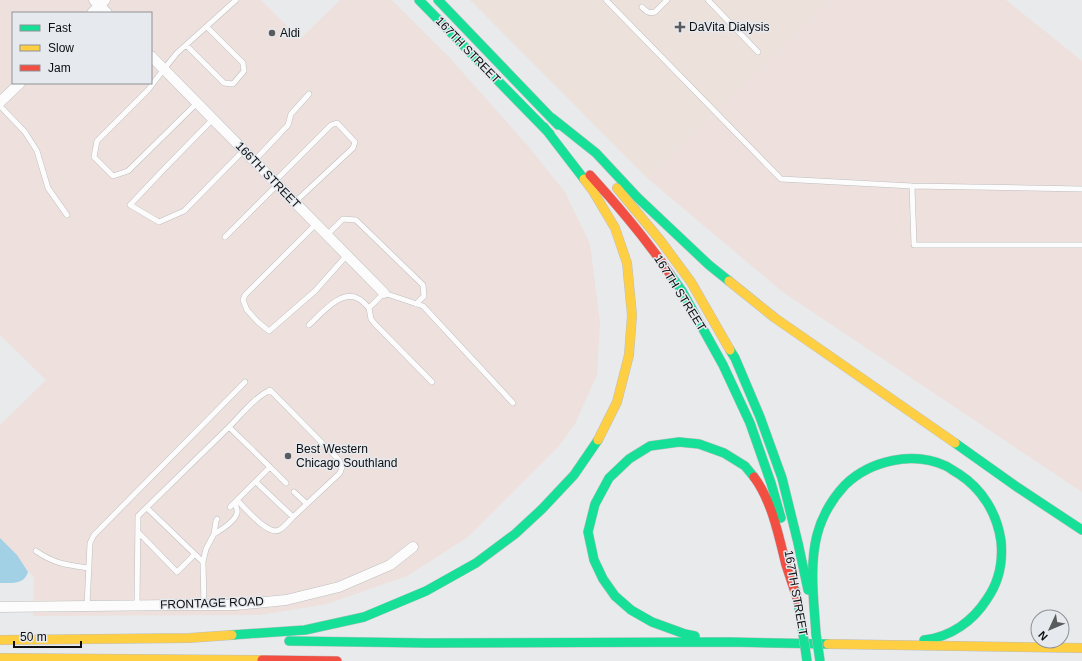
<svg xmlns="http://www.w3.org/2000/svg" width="1082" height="661" font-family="Helvetica,sans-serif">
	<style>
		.commercial { fill: #ede1dc }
		.industrial { fill: #eee1dd; fill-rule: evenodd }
		.water { fill: #a2d0e4 }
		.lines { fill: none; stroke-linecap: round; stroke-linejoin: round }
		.lane-casing { stroke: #bdbec0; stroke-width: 6 }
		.street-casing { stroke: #bdbec0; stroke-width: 11 }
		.fast-casing { stroke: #bdbec0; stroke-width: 10 }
		.slow-casing { stroke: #bdbec0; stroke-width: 10 }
		.jam-casing { stroke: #bdbec0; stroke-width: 10 }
		.lane { stroke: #fcfcfc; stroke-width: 5 }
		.street { stroke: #fcfcfc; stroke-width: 10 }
		.fast { stroke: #16e098; stroke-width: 9 }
		.slow { stroke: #ffcf43; stroke-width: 9 }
		.jam { stroke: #f24e42; stroke-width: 9 }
		.fast-bridge-casing { stroke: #bdbec0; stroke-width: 10; stroke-linecap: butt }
		.fast-bridge { stroke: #16e098; stroke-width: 9 }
		.poi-dot { fill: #5a5b5c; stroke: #e6e9ee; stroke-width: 1.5 }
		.labels { text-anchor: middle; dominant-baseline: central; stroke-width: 3; stroke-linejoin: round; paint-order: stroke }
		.poi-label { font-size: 12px; fill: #0d0e0f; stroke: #e6e9ee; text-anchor: start }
		.street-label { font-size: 12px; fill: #0d0e0f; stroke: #e6e9ee }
	</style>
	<rect width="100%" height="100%" fill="#e8eaec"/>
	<path class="commercial" d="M470 0H831L647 178Z"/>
	<path class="industrial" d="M0 0H261L300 39 340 0H392L450 58 528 146 565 192 590 244 600 323 597 375 575 424 558 447 468 537 407 576 327 604 261 615 33 616 34 577 0 541V425L46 380 0 335ZM13 13H151V83H13Z
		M831 0H1006L1082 61V492L784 293 647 178Z"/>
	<path class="water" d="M0 538 17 555 28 572C24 585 11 583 0 583Z"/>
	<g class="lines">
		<defs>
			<path id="lane" d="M606 0 781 179 912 186 914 245H1082
				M708 0 758 52
				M642 7C646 11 648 14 655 12L667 0
				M186 45 224 83 233 84 244 71 243 63 207 27
				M197 103 128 171 113 176 94 157 97 141 148 90 164 69 177 53 236 0
				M0 106 25 132 37 151 48 188 67 215
				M213 119 166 167 130 205 159 222 184 211 244 150
				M254 161 288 125 291 114 309 94
				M274 182 331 125 337 123 355 142 353 148 295 202
				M912 186 1082 189
				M316 224 245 295 243 300 247 310 258 322 269 331 315 291 347 255
				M327 235 343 219 356 220 423 285 424 296 416 304
				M225 237 277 185
				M309 325C321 314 342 288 359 299 363 301 366 305 369 308
				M432 382 375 324 371 319 369 308 384 293 423 306 513 403
				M229 427C242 414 254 398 270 390L339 460 342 467 340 473 293 517 256 482
				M270 467 286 483
				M294 492 307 504
				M237 500C245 508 268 536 279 530 284 528 289 521 293 517
				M147 508 203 562
				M138 532 177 572 194 555
				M214 534C221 530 235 521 237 513 238 509 236 506 234 503
				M36 551C55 564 67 565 89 568
				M137 605 138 516 229 427 270 467 230 507
				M204 605 203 562 206 549 214 534 216 521 217 519
				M87 606 90 543 94 535 245 382"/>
			<path id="street" d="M94 0 107 13
				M92 13 105 0
				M151 56 384 293
				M0 102 20 83
				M0 607 176 605H235L286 600 339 587 390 565 413 547"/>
			<path id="fast" d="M419 0 550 134
				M438 0 558 125
				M552 118 596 153 638 198 709 265 729 281
				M544 127 584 179
				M670 274 682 291 723 365 750 423 771 483 781 518
				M730 350 735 358 760 417 782 478 798 543 808 590
				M955 443 1017 487 1082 530
				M796 591 803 634
				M816 634C814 602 809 567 817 535 822 516 832 499 845 485 871 460 913 451 946 466 950 468 955 472 959 474 982 489 997 513 1001 541 1003 561 999 582 987 599 973 621 951 637 924 640
				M232 635 305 630 364 617 426 591 476 563 515 534 542 509 574 475 598 440
				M695 636 685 634 652 622 631 610 615 596 603 579 594 560 588 532 595 504 609 478 629 459 650 446 679 442 699 444 724 453 745 466 754 477
				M289 641 427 643 729 642 828 644"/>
			<path id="slow" d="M584 179 593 191 615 228 627 263 632 315 629 355 617 402 598 440
				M617 188 660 240 691 282 730 350
				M729 281 775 318 955 443
				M0 640 189 638 232 635
				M828 644 1082 648
				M0 658 262 660"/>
			<path id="jam" d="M590 175C619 207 646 239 670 274
				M754 477C772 501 779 537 786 565 790 577 794 589 798 601
				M262 660 337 661"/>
		</defs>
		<use href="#lane" class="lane-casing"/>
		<use href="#street" class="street-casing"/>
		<use href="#fast" class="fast-casing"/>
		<use href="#slow" class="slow-casing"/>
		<use href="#jam" class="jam-casing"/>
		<use href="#lane" class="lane"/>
		<use href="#street" class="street"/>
		<use href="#fast" class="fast"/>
		<use href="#slow" class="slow"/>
		<use href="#jam" class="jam"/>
		<defs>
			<path id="fast-bridge" d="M803 634 807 661
				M816 634 820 661"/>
		</defs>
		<use href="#fast-bridge" class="fast-bridge-casing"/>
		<use href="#fast-bridge" class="fast-bridge"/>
	</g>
	<g class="poi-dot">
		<path d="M678 21h4v4h4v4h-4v4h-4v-4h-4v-4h4z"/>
		<circle cx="272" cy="33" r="4"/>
		<circle cx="288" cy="456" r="4"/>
	</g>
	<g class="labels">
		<g class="poi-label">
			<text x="689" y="27">DaVita Dialysis</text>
			<text x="280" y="33">Aldi</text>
			<text x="296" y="449">Best Western<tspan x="296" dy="14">Chicago Southland</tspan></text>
		</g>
		<g class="street-label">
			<text transform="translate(468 50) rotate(46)">167TH STREET</text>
			<text transform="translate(268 175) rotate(46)">166TH STREET</text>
			<text transform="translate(680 293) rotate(58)">167TH STREET</text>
			<text transform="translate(796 593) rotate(80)">167TH STREET</text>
			<text transform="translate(212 603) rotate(-2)">FRONTAGE ROAD</text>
		</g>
	</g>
	<rect x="12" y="12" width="140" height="72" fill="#e6e9ee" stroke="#8f9195"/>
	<rect x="20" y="25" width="20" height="6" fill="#16e098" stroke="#8f9195"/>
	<text x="48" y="32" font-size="12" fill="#0d0e0f">Fast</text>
	<rect x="20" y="45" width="20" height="6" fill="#ffcf43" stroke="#8f9195"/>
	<text x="48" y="52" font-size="12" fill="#0d0e0f">Slow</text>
	<rect x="20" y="65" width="20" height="6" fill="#f24e42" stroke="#8f9195"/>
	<text x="48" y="72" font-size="12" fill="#0d0e0f">Jam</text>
	<g transform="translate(1050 629) rotate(226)"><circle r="19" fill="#e6e9ee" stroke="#8f9195"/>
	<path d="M0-3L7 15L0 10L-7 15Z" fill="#5a5b5c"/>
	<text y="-6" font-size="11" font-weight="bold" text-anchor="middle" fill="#0d0e0f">N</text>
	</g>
	<path d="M14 641v6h67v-6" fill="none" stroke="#0d0e0f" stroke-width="2"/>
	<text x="20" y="641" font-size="12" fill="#0d0e0f" stroke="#e6e9ee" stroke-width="3" paint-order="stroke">50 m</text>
</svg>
